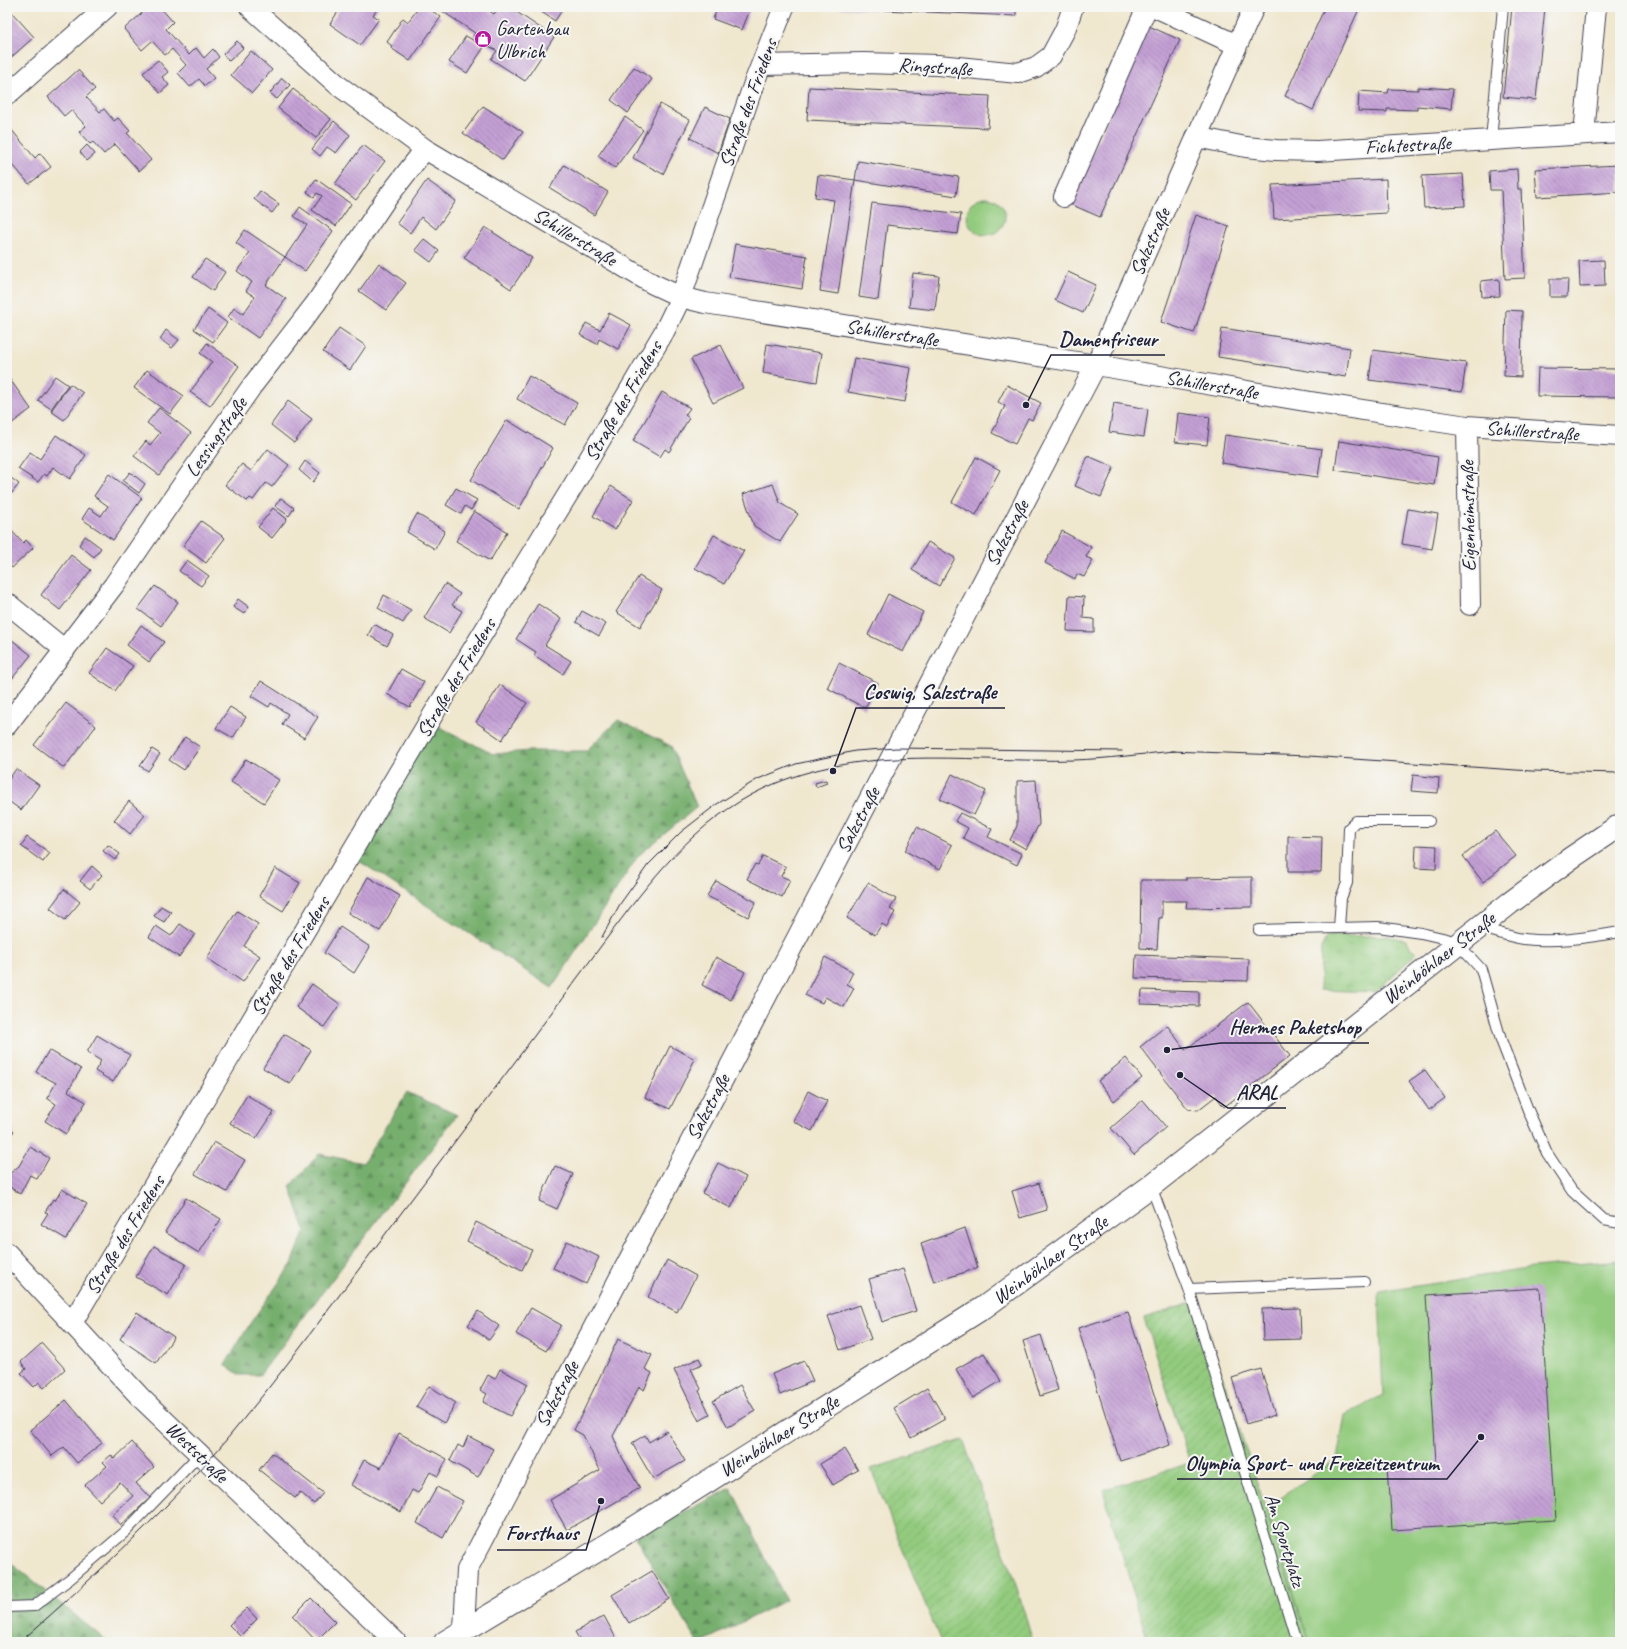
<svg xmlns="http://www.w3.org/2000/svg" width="1627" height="1649" font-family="Caveat,sans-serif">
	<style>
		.grass { fill: url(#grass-tufts); stroke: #5a765c }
		.forest { fill: url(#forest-firs); stroke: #4c6854 }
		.park { fill: #93cb7e; stroke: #5a765c }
		.garden { fill: url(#garden-furrows); stroke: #5a765c }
		.building { fill: url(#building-back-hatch) }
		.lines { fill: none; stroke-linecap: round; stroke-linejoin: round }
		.lane-casing { stroke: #414051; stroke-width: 12 }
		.street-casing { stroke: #414051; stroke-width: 22 }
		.secondary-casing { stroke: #414051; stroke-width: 24 }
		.lane { stroke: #fff; stroke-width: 10 }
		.street { stroke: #fff; stroke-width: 20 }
		.secondary { stroke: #fff; stroke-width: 22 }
		.tram { stroke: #22223b; stroke-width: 1 }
		.labels { text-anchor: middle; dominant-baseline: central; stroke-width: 4; stroke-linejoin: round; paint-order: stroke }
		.poi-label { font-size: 20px; fill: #22223b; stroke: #f6f6f2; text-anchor: start }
		.street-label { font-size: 20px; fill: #22223b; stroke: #f6f6f2 }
		.leader { fill: none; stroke: #22223b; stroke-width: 1.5 }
		.callout-dot { fill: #22223b; stroke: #f6f6f2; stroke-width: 1.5 }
		.callout-label { font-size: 21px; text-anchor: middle; font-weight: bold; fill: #22223b; stroke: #f6f6f2; stroke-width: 4; stroke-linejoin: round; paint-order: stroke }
	</style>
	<defs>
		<pattern id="grass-tufts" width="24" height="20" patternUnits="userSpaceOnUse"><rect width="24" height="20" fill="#93cb7e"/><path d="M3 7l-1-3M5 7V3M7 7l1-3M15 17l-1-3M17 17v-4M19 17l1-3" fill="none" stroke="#7eae6e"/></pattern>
		<pattern id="forest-firs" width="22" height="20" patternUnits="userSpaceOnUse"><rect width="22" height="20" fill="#76af6d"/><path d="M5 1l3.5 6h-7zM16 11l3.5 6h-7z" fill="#608e5b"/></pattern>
		<pattern id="garden-furrows" width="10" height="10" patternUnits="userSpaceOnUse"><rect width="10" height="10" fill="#93cb7e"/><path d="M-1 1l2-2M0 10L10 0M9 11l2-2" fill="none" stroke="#7eae6e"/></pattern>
		<pattern id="building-back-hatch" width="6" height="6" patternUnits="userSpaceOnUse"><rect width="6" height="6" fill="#c4a0d5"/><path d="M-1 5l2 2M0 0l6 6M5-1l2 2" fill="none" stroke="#9f82ae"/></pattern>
	</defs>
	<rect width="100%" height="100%" fill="#f6f6f2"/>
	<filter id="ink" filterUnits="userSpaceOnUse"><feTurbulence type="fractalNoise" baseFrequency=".025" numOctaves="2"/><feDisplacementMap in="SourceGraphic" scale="8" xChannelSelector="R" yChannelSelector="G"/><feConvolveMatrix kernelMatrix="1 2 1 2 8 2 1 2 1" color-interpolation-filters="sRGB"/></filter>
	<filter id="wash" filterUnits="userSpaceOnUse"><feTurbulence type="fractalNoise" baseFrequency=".012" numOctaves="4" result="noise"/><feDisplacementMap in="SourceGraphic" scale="16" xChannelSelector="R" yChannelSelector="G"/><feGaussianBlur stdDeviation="0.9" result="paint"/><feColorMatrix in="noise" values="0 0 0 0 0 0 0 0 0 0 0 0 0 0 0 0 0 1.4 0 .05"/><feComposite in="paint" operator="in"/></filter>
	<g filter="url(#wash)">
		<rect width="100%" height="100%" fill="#f0e7cf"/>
		<path class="grass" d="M1327 936H1386L1406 940 1416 954 1375 992 1320 990 1321 948Z"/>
		<path class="forest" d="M618 720 671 746 697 807 638 856 552 988 350 855 434 724 493 754 529 751H586Z
			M407 1092 457 1115 260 1375H240L225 1365 251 1322 292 1264 305 1230 290 1186 319 1154 363 1163Z
			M731 1488 786 1600 702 1642H697L635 1537Z
			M7 1554 12 1564 108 1642H7Z"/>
		<path class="park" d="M967 216a19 19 0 1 1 38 0a19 19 0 1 1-38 0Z
			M1620 1260V1642H1309L1266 1507 1337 1459 1345 1415 1383 1396 1379 1292 1533 1268Z"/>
		<path class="garden" d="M1198 1301 1309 1642H1148L1103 1490 1190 1463 1144 1318Z
			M963 1440 1016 1585 1033 1642H941L902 1548 871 1469Z"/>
		<g id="blocks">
			<path class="building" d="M7 7 34 37 7 61Z
				M149 7H160L173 22 166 29 189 55 196 48 204 58 213 49 219 57 206 69 214 78 205 86 199 79 190 87 178 73 186 65 172 49 165 55 152 41 142 50 124 29Z
				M341 7H379L373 15 379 19 360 45 330 24Z
				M419 7H426L441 17 410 61 391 48 392 46 387 42 403 18 408 22Z
				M436 7H483L494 14 499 7H509L554 37 525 81 491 59 497 51 473 36 475 33Z
				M534 7H564L555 21Z
				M718 7H751L742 30 713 19Z
				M839 7H1016V16L839 8Z
				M1325 7H1360L1313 110 1285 96Z
				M1512 7H1545L1536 100 1503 97Z
				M1149 26 1180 40 1100 217 1070 204Z
				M466 36 484 47 467 73 449 62Z
				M237 41 243 48 229 61 223 54Z
				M251 51 272 70 252 93 231 75Z
				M158 60 168 72 162 77 169 85 160 93 143 73Z
				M634 67 652 79 628 113 611 100Z
				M78 70 95 89 86 97 100 112 104 109 114 121 118 118 130 131 127 133 151 160 139 171 115 144 104 154 93 142 90 144 79 132 86 126 71 110 64 116 48 97Z
				M282 78 290 85 277 99 270 93Z
				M809 87 990 96 988 128 807 120Z
				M1418 87 1453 89 1451 109 1417 106V110L1387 109V112L1358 111 1359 91 1388 93 1389 89 1418 90Z
				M293 89 331 119 316 138 278 108Z
				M660 104 690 120 663 174 633 158Z
				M483 106 523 132 503 160 463 133Z
				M705 107 730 119 718 153 690 138Z
				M625 117 643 130 615 168 598 156Z
				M334 121 350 135 336 153 327 147 320 156 312 149Z
				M10 128 35 158 40 153 51 167 29 184 14 166 7 172V130Z
				M87 145 95 154 87 161 80 152Z
				M363 145 385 161 356 200 335 184Z
				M858 161 959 177 956 196 855 180Z
				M564 165 608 192 594 215 550 188Z
				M1620 165V192L1537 197 1535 169Z
				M1517 169 1518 189H1521L1525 278 1505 279 1501 190H1490L1489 171Z
				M1463 174 1465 206 1424 208 1422 176Z
				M818 175 855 180 838 294 820 291 834 200 815 197Z
				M316 179 351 204 336 226 312 210 322 196 317 193 314 197 307 192Z
				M1386 179 1387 213 1274 219 1272 185Z
				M427 180 456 201 436 229 421 217 410 233 397 223Z
				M260 191 279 204 272 213 254 199Z
				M872 203 961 214 958 234 887 225 878 300 859 297Z
				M300 207 333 231 305 271 285 257 307 225 294 216Z
				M1196 215 1229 226 1194 333 1161 322Z
				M485 227 532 258 511 289 464 258Z
				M245 230 285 257 266 285 286 299 258 338 228 317 234 308 243 314 255 297 246 291 252 282 237 271 250 253 236 243Z
				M424 239 439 251 431 262 415 250Z
				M735 244 807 256 802 289 729 277Z
				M205 259 225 272 213 291 193 277Z
				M1604 260 1605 286 1580 287 1579 261Z
				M379 263 406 283 386 310 359 291Z
				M1068 272 1096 285 1083 313 1055 300Z
				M913 273 939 276 935 310 909 307Z
				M1499 279 1500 296 1482 297 1481 281Z
				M1550 279H1568L1567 297H1550Z
				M208 309 227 323 213 342 194 329Z
				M1506 310 1522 311 1521 377 1504 376Z
				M609 313 631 325 618 349 599 339 597 344 580 335 586 323 600 330Z
				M339 328 366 346 350 370 323 352Z
				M1222 328 1350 348 1346 377 1218 357Z
				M166 330 179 340 172 348 160 339Z
				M207 343 239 366 210 406 190 392 212 362 200 353Z
				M767 344 822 353 817 382 763 373Z
				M721 345 743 388 713 403 691 359Z
				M1373 350 1466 363 1462 392 1369 380Z
				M854 358 911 368 905 402 848 392Z
				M1538 368 1620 369V397L1537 396Z
				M147 370 184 396 170 414 134 388Z
				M55 376 68 385 51 409 38 400Z
				M529 376 577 403 565 425 517 399Z
				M9 378 31 409 7 427V379Z
				M70 384 83 393 64 420 51 411Z
				M1007 385 1041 403 1032 420 1028 418 1015 444 992 433 1005 406 998 402Z
				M662 392 690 408 685 415 689 418 669 452 665 449 660 457 633 441Z
				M288 401 312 419 294 443 271 425Z
				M1114 403 1148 409 1144 437 1109 432Z
				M159 408 191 433 159 475 134 456 146 441 150 445 160 433 147 423Z
				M1178 413 1210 417 1207 445 1175 442Z
				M507 420 553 448 519 509 471 480Z
				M56 435 86 455 70 479 53 467 47 476 44 474 38 482 18 469 30 452 40 459Z
				M1225 435 1322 449 1318 477 1221 463Z
				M1339 441 1438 457 1434 485 1335 470Z
				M268 449 289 465 272 487 266 483 253 500 250 498 247 501 225 485 242 464 251 471Z
				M1088 456 1114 467 1101 497 1075 486Z
				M976 457 1000 470 976 515 952 502Z
				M305 461 320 473 313 482 299 470Z
				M130 472 145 484 139 493 123 481Z
				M109 474 142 498 113 540 82 519 89 508 101 516 108 506 94 496Z
				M7 475 19 484 12 493 9 491 7 494Z
				M773 484 780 503 798 514 780 542 754 526 743 494Z
				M611 486 633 500 615 530 593 516Z
				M456 488 477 500 471 510 465 506 461 514 446 505Z
				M281 498 294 508 289 516 275 506Z
				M273 508 287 519 272 538 258 527Z
				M1408 509 1438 514 1432 549 1402 544Z
				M474 511 507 532 490 561 456 541Z
				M417 514 445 531 435 549 407 532Z
				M201 521 225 538 206 563 183 546Z
				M7 526 23 543 26 540 33 548 12 568 7 562Z
				M1062 531 1091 547 1086 557 1093 560 1084 577 1077 574 1075 579 1045 563Z
				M714 535 744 551 724 584 695 568Z
				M85 536 101 548 94 557 79 545Z
				M928 542 955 558 939 586 912 570Z
				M71 555 91 570 60 610 41 595Z
				M187 560 209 576 201 586 179 571Z
				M639 576 662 590 640 627 616 612Z
				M445 584 460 594 452 605 462 611 449 633 424 618Z
				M155 586 178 602 161 626 138 609Z
				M888 594 923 612 903 652 868 635Z
				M384 595 411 610 403 623 378 608Z
				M1069 596 1084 597 1083 618 1094 619V632L1067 631Z
				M238 599 249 607 244 614 233 607Z
				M538 604 561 619 545 645 571 661 563 674 534 655 536 652 516 639Z
				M582 611 606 624 599 636 576 622Z
				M374 624 393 635 387 646 368 635Z
				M141 625 164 642 149 662 127 645Z
				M7 636 31 655 7 685Z
				M107 648 133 666 115 691 89 673Z
				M839 663 878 683 865 708 827 688Z
				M401 669 424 682 410 707 387 694Z
				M261 681 318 717 304 738 282 724 288 714 271 703 269 707 251 696Z
				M500 685 527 703 502 740 476 722Z
				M66 703 96 726 64 768 34 745Z
				M230 707 246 717 233 738 216 728Z
				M185 737 200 747 184 770 169 760Z
				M152 749 160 754 148 771 140 766Z
				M246 759 279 780 264 803 231 782Z
				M16 769 39 785 21 810 7 800V782Z
				M952 774 986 791 974 815 940 799Z
				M1413 775 1439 778 1438 793 1411 791Z
				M826 780 827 783 816 787 815 783Z
				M1036 780 1039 824 1026 849 1010 840 1017 826V781Z
				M129 801 145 815 130 834 114 820Z
				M960 813 992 829 988 837 1022 854 1017 865 963 838 968 828 955 821Z
				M917 827 952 845 940 869 905 851Z
				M1495 831 1516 856 1483 882 1463 856Z
				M1288 836 1322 837 1321 872H1288Z
				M27 837 50 853 43 862 21 846Z
				M108 845 120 854 115 860 103 851Z
				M1416 845 1437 846 1436 869 1415 868Z
				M763 856 786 867 781 876 790 880 782 897 747 879 755 864 758 865Z
				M92 866 102 875 90 889 80 881Z
				M275 868 300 883 283 911 259 896Z
				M368 877 400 896 380 931 348 913Z
				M1252 877V907L1186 908 1187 901H1162V918H1159L1157 949 1140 948 1141 880H1187L1185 878Z
				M716 881 756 902 748 917 707 896Z
				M868 883 896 899 890 909 895 912 887 927 882 924 875 935 847 918Z
				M64 889 80 902 65 920 50 908Z
				M161 906 171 912 164 922 154 916Z
				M237 911 258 924 244 946 260 956 243 982 207 958Z
				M180 924 195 934 179 957 149 937 156 926 171 936Z
				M340 927 370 947 354 973 324 953Z
				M1136 955 1249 959 1248 981 1135 978Z
				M716 957 745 972 731 1000 702 985Z
				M825 957 853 972 847 984 854 988 844 1007 825 997 822 1003 805 995Z
				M312 984 340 1004 324 1027 296 1007Z
				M1142 990 1199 992V1006L1141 1004Z
				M1248 1002 1290 1056 1224 1107 1216 1096 1198 1110 1188 1109 1140 1047 1167 1025 1185 1050Z
				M284 1034 311 1050 290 1084 263 1068Z
				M97 1035 130 1055 113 1082 95 1071 101 1061 87 1052Z
				M670 1046 695 1059 670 1109 645 1097Z
				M49 1050 81 1069 68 1091 86 1102 66 1134 45 1121 56 1104 47 1098 56 1083 36 1072Z
				M1126 1058 1142 1078 1114 1101 1098 1081Z
				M1425 1070 1445 1098 1429 1110 1409 1081Z
				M808 1091 827 1101 812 1131 793 1121Z
				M247 1095 274 1112 256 1139 230 1123Z
				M1143 1100 1166 1127 1134 1155 1111 1128Z
				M7 1126 14 1131 7 1141Z
				M214 1142 245 1160 227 1192 195 1174Z
				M30 1147 49 1158 37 1179 30 1175 20 1194 7 1185V1176L19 1166Z
				M718 1163 746 1177 731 1208 702 1193Z
				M555 1166 573 1174 557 1209 539 1201Z
				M1039 1183 1047 1210 1020 1218 1012 1191Z
				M62 1189 87 1204 66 1239 41 1224 48 1213 45 1212 53 1199 55 1201Z
				M186 1198 221 1219 199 1253 165 1232Z
				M476 1222 532 1250 522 1270 467 1241Z
				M965 1228 978 1268 934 1282 921 1244Z
				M567 1241 599 1257 586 1284 553 1268Z
				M154 1246 186 1264 168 1295 136 1277Z
				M667 1260 696 1276 677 1312 648 1297Z
				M903 1269 916 1311 882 1322 869 1279Z
				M1540 1288 1555 1520 1392 1530 1388 1466 1436 1463 1426 1295Z
				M859 1305 871 1339 840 1350 828 1316Z
				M531 1308 561 1325 546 1351 516 1334Z
				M1300 1308 1301 1339 1263 1340 1262 1309Z
				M478 1311 499 1326 489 1340 468 1325Z
				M137 1312 174 1337 156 1363 120 1339Z
				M1128 1312 1170 1445 1120 1461 1078 1328Z
				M1041 1335 1058 1390 1040 1396 1023 1341Z
				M618 1339 652 1355 645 1369 652 1373 644 1390 639 1387 613 1436 622 1457 640 1488 567 1530 550 1500 600 1470 583 1435 574 1430Z
				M42 1343 65 1369 44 1388 39 1382 34 1387 21 1373 26 1369 21 1362Z
				M984 1353 1001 1381 973 1398 956 1369Z
				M699 1358 702 1364 691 1369 701 1389 699 1391 710 1415 699 1421 674 1370Z
				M804 1361 813 1381 780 1395 772 1374Z
				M500 1369 528 1384 510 1416 483 1402 487 1394 480 1390 488 1375 495 1379Z
				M1261 1369 1275 1415 1246 1424 1232 1378Z
				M740 1385 755 1411 728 1427 713 1401Z
				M429 1386 456 1403 444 1423 416 1407Z
				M927 1388 945 1419 911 1438 894 1408Z
				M66 1400 102 1443 77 1463 64 1447 52 1456 30 1430Z
				M667 1431 685 1461 653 1479 632 1443 645 1435 649 1442Z
				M399 1433 447 1459 438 1476 430 1472 418 1493 412 1490 401 1512 351 1485 364 1460 381 1468Z
				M468 1436 493 1449 478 1477 450 1461 458 1445 463 1448Z
				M132 1442 154 1467 136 1483 150 1498 121 1525 112 1515 133 1496 120 1482 100 1501 85 1485 107 1466 103 1462 111 1455 114 1459Z
				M845 1449 858 1470 833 1485 820 1464Z
				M272 1453 323 1493 314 1504 300 1492 295 1498 259 1470Z
				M437 1487 463 1501 443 1538 417 1523Z
				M652 1571 669 1599 629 1623 612 1595Z
				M311 1598 335 1622 316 1641 293 1616Z
				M247 1608 257 1619 240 1636 229 1625Z
				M604 1616 617 1640 613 1642H581L575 1632Z"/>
		</g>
	</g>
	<g filter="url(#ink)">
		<use href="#blocks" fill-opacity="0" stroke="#414051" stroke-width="1"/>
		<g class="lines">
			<defs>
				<path id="lane" d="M1491 140 1503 7
					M1479 927C1494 931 1509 937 1524 939 1556 943 1589 937 1620 932
					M1339 928 1341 898 1347 883 1349 828 1356 821H1429
					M1259 930 1378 927 1421 933 1447 939 1458 944 1481 969 1501 1040 1528 1110 1547 1153 1572 1191 1604 1220 1620 1223
					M1151 1186 1189 1289 1364 1282
					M1189 1289 1297 1642
					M7 1607 34 1606 71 1578 125 1532 200 1454"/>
				<path id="street" d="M250 7 339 86 425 149 653 284 681 297 705 303 1096 365 1311 402 1467 426 1620 436
					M1155 7 1237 45
					M761 65 863 63 938 65 1018 73 1036 67 1051 56 1065 30 1073 7
					M7 95 107 7
					M1584 134 1596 7
					M1196 137 1246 147 1276 150 1317 151 1620 132
					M1064 197 1147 7
					M1467 426 1470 605
					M7 603 65 650
					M7 725 114 585 179 490 252 386 316 303 384 202 425 149
					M7 1253 142 1399 396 1642
					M72 1323 437 708 573 486 664 332 681 297 754 83 784 7
					M464 1630 467 1570 1096 365 1254 7"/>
				<g id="secondary">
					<path id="s1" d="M445 1642 610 1543 983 1308 1151 1186 1510 903 1571 858 1620 825"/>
				</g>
			</defs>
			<use href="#lane" class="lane-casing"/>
			<use href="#street" class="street-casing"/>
			<use href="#secondary" class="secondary-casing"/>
			<use href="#lane" class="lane"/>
			<use href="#street" class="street"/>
			<use href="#secondary" class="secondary"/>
			<path class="tram" d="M1170 751 1309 756 1531 771 1620 773
				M602 937 620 904 648 865 681 832 717 804 758 779 796 764 855 751 896 748 1122 751
				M20 1642C98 1573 176 1503 241 1422 273 1384 302 1344 332 1305 395 1222 457 1138 520 1055 548 1017 576 980 604 942 650 881 694 821 765 788 862 743 971 763 1074 760 1107 759 1141 754 1175 751"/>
		</g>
	</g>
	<defs>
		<symbol id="shop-disc" viewBox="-11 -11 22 22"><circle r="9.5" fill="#b5179e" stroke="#f6f6f2"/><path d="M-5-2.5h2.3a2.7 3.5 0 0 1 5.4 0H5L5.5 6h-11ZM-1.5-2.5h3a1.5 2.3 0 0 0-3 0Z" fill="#fff"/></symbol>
	</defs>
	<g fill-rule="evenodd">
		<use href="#shop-disc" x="473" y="29" width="20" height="20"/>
	</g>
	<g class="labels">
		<g class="poi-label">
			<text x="496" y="28">Gartenbau<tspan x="496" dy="23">Ulbrich</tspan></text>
		</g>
		<g class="street-label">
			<text transform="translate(935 67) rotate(4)">Ringstraße</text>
			<text transform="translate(748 103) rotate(-70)">Straße des Friedens</text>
			<text transform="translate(1408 145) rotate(-3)">Fichtestraße</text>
			<text transform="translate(575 237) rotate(31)">Schillerstraße</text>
			<text transform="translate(1150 242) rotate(-66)">Salzstraße</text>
			<text transform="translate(892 333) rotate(9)">Schillerstraße</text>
			<text transform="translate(1212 385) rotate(10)">Schillerstraße</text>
			<text transform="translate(623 401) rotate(-60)">Straße des Friedens</text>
			<text transform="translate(1532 431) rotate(4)">Schillerstraße</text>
			<text transform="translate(216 437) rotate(-55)">Lessingstraße</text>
			<text transform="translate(1468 516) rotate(-91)">Eigenheimstraße</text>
			<text transform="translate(1007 533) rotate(-62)">Salzstraße</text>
			<text transform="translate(456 678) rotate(-59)">Straße des Friedens</text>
			<text transform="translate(858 820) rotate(-62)">Salzstraße</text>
			<text transform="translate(290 956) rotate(-59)">Straße des Friedens</text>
			<text transform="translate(1439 958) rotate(-38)">Weinböhlaer Straße</text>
			<text transform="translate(708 1107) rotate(-62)">Salzstraße</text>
			<text transform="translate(125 1235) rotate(-59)">Straße des Friedens</text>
			<text stroke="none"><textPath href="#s1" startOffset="716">Weinböhlaer Straße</textPath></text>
			<text transform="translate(557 1394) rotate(-62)">Salzstraße</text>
			<text transform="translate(779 1436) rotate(-32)">Weinböhlaer Straße</text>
			<text transform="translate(197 1452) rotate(44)">Weststraße</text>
			<text transform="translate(1285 1540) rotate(73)">Am Sportplatz</text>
		</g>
	</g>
	<path class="leader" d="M1026 405L1051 355H1165M833 771L856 708H1005M1167 1050L1221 1043H1369M1180 1075L1228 1108H1286M1481 1437L1447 1479H1177M601 1501L586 1550H497"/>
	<g class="callout-dot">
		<circle cx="1026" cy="405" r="4"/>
		<circle cx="833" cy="771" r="4"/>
		<circle cx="1167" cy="1050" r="4"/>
		<circle cx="1180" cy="1075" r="4"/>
		<circle cx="1481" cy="1437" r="4"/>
		<circle cx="601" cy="1501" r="4"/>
	</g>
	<g class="callout-label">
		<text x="1108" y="346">Damenfriseur</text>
		<text x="930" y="699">Coswig, Salzstraße</text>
		<text x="1295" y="1034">Hermes Paketshop</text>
		<text x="1257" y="1099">ARAL</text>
		<text x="1312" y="1470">Olympia Sport- und Freizeitzentrum</text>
		<text x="542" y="1540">Forsthaus</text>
	</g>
	<rect width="1627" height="1649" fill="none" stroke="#f6f6f2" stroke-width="24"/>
</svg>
